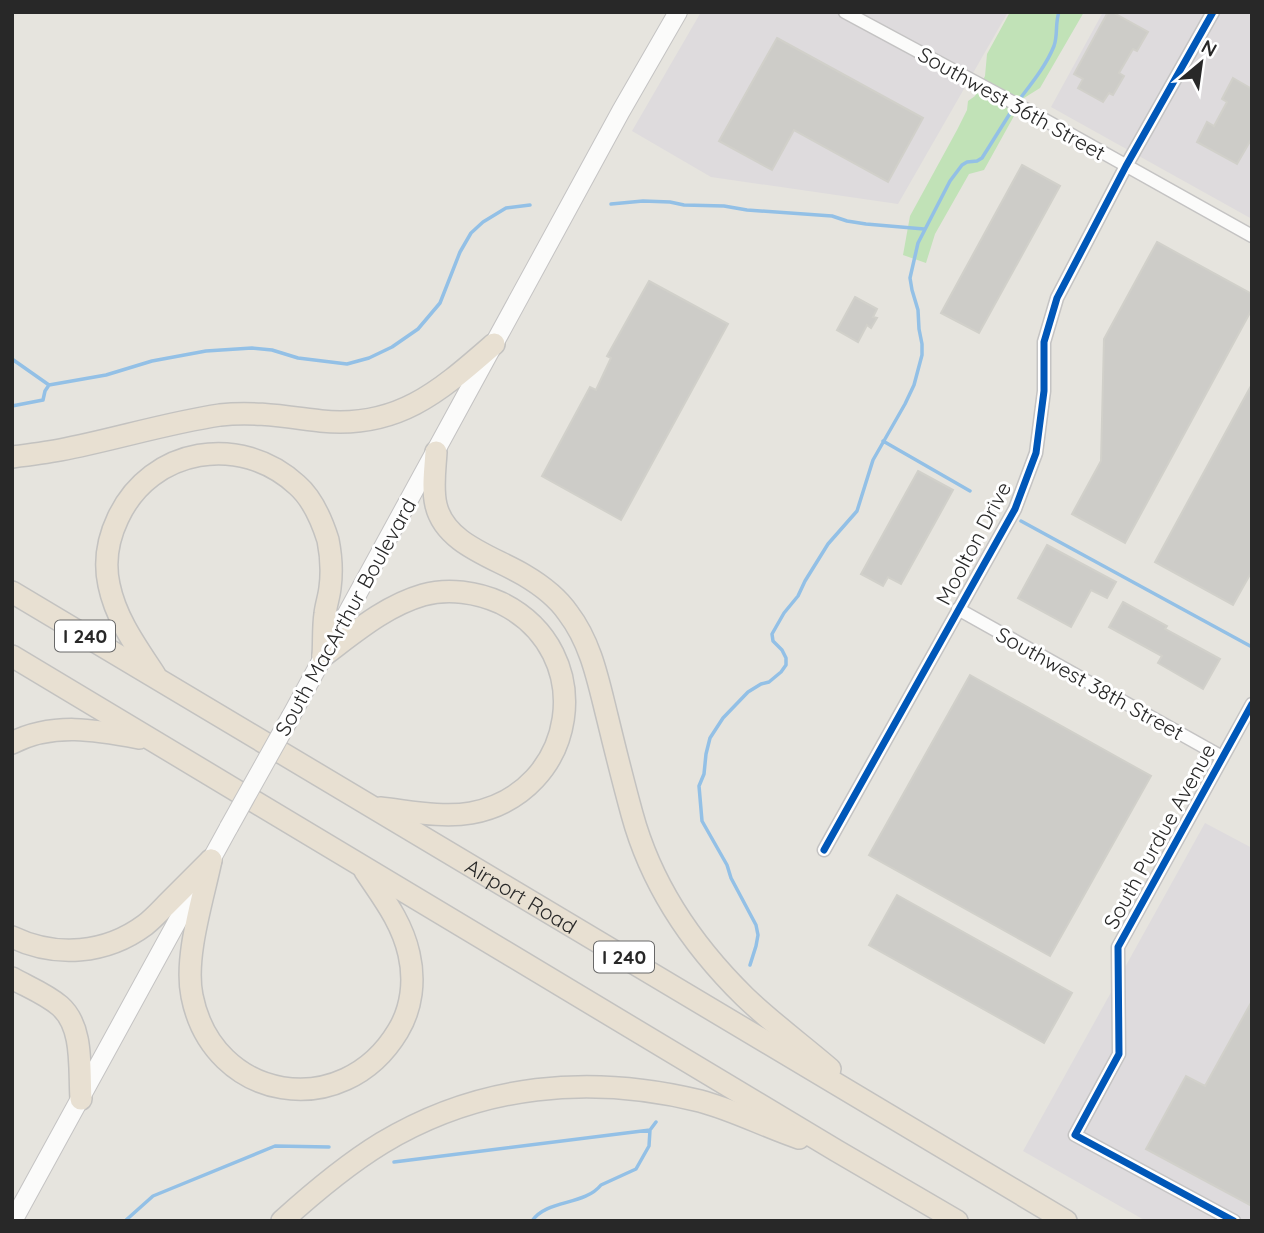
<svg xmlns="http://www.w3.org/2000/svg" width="1264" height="1233" font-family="Quicksand,sans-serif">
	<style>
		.industrial { fill: #dedbdd }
		.green { fill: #c1e2b7 }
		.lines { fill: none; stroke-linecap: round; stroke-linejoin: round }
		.stream { stroke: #93c0e6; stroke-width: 3.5 }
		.building { fill: #cdccc8; stroke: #d1d0ca; stroke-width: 2 }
		.street-casing { stroke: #c4c3c3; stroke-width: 15 }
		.secondary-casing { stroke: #c4c3c3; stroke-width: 20 }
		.highway-casing { stroke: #c3c2c0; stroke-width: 24 }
		.street { stroke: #fbfbfa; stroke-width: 12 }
		.secondary { stroke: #fbfbfa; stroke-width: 18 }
		.highway { stroke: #e8e0d2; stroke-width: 21 }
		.secondary-bridge-casing { stroke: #c4c3c3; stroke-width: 20; stroke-linecap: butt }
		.secondary-bridge { stroke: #fbfbfa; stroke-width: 18 }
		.cycleway-casing { stroke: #fff; stroke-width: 11 }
		.cycleway { stroke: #0057b8; stroke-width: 7 }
		.labels { text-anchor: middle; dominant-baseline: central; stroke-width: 6; stroke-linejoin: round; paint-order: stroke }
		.shield { fill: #fff; stroke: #686868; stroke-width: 2 }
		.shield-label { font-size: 19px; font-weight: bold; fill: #282828 }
		.street-label { font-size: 21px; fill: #282828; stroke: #fff }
	</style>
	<rect width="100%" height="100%" fill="#e6e4de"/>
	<path class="industrial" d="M701 12H1008L898 204 711 177 632 131Z
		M1103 12H1252V219L1051 107Z
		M1205 823 1252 848V1221H1146L1023 1151Z"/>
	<path class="green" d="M1010 12H1084L1040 88 1024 98 984 170 969 174 935 234 926 263 903 255 910 216 957 130 967 110 968 101 975 96 985 76 987 54Z"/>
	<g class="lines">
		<path class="stream" d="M1019 100C1031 84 1046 66 1054 46 1058 35 1055 23 1059 12
			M611 204 643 201 670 202 684 205 724 206 747 210 832 216 847 221 866 224 924 229
			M12 359 49 385
			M12 406 43 400 45 391 49 385 106 375 152 361 206 351 252 348 272 350 298 358 347 364 369 358 392 347 418 329 440 303 460 252 471 233 483 222 506 208 530 205
			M883 441 970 491
			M1021 521 1252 647
			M750 965 756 946 758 935 756 925 731 878 727 865 702 821 699 786 704 774 706 754 710 738 723 718 748 692 761 684 769 682 781 672 786 665V658L782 650 773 641 772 634 784 613 798 596 805 581 828 544 857 511 873 460 905 404 914 385 922 355V344L919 329 918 310 912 290 910 278 918 243 950 181 962 165 967 162 977 161 982 158 1014 107
			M394 1162 650 1130
			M125 1221 153 1196 275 1146 329 1147
			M532 1221C547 1199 584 1206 601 1185L636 1169 649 1146 650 1130 656 1122"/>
	</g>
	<path class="building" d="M1108 12H1112L1148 32 1137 51 1133 49 1119 73 1124 76 1113 95 1109 93 1103 102 1078 88 1083 79 1074 74Z
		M777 38 923 118 888 182 794 130 772 170 719 141Z
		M1233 78 1252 89V138L1237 164 1197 142 1207 122 1214 126 1227 102 1222 99Z
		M1022 165 1060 186 979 333 941 313Z
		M1157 242 1252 294V309L1125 543 1072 514 1101 461 1104 339Z
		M649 281 728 324 621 520 542 476 590 387 596 390 611 358 607 356Z
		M855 297 877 309 873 317 877 318 871 328 867 325 858 342 837 330Z
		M1252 384V571L1233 605 1155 562Z
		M918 471 953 490 901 584 888 577 883 586 861 574Z
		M1047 545 1116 582 1107 598 1091 590 1071 627 1018 598Z
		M1123 602 1167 626 1165 629 1220 659 1203 689 1158 663 1162 656 1109 627Z
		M970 675 1151 776 1050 956 869 855Z
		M897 895 1072 993 1044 1043 869 945Z
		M1252 1001V1206L1146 1149 1186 1076 1205 1086Z"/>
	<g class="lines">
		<defs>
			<path id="street" d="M845 12 1027 110 1252 236
				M958 609 1222 757
				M824 850 1015 509 1036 453 1044 391V342L1057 298 1126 166 1213 12
				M1234 1221 1075 1135 1119 1054 1118 947 1252 704"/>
			<path id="secondary" d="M291 716 621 111 678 12
				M13 1221 229 827"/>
			<g id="highway">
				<path d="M436 452C435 469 432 488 436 505 445 544 494 557 524 575 541 585 557 597 568 613 591 643 598 680 607 716 615 749 623 781 632 814 651 884 693 946 745 997 771 1022 802 1045 830 1069"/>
				<path d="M12 457C28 455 44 453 60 450 113 440 166 423 220 415 255 411 287 417 321 421 398 429 440 391 494 344"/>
				<path id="s1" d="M12 592 1066 1221"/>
				<path d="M12 656 837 1151 957 1221"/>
				<path d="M323 656C354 633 385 606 423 595 448 588 477 592 501 603 600 652 578 793 471 813 442 818 409 811 380 808"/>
				<path d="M155 675C136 646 116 619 109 585 104 562 108 539 118 518 151 447 241 433 297 485 312 498 322 521 328 540 331 555 332 573 330 588 329 597 326 605 325 614 323 628 324 643 323 656"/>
				<path d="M12 743C53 722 96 730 139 738"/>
				<path d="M211 860C203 899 184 957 192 996 213 1102 343 1123 398 1031 412 1008 415 980 409 954 402 922 383 898 365 871"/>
				<path d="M12 937C56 958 106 954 145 925 154 918 161 910 169 902 183 888 197 874 211 860"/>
				<path d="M12 978C28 987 46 994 60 1006 84 1027 79 1069 81 1099"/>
				<path d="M282 1221C314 1192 346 1165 382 1143 480 1084 590 1074 700 1101 734 1110 766 1127 799 1138"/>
			</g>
		</defs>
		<use href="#street" class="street-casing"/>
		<use href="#secondary" class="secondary-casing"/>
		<use href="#highway" class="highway-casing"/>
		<use href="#street" class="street"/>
		<use href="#secondary" class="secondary"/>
		<use href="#highway" class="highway"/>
		<defs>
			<path id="secondary-bridge" d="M229 827 291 716"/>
		</defs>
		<use href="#secondary-bridge" class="secondary-bridge-casing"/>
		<use href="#secondary-bridge" class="secondary-bridge"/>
		<defs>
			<path id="cycleway" d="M824 850 1015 509 1036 453 1044 391V342L1057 298 1126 166 1213 12
				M1234 1221 1075 1135 1119 1054 1118 947 1252 704"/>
		</defs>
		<use href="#cycleway" class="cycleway-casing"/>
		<use href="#cycleway" class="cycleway"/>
	</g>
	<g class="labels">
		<g class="shield">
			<rect x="55" y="620.5" width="60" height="31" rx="5"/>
			<rect x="594" y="941.5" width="60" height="31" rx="5"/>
		</g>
		<g class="shield-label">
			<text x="85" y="636">I 240</text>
			<text x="624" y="957">I 240</text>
		</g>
		<g class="street-label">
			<text transform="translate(1012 103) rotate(29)">Southwest 36th Street</text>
			<text transform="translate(973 543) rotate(-62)">Moolton Drive</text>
			<text transform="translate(345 617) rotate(-61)">South MacArthur Boulevard</text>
			<text transform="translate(1090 683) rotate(29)">Southwest 38th Street</text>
			<text transform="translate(1159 836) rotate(-61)">South Purdue Avenue</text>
			<text stroke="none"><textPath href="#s1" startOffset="593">Airport Road</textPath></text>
		</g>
	</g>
	<rect width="1264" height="1233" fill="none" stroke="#282828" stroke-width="28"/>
	<g transform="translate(1201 63) rotate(29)" stroke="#ffffff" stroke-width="5" paint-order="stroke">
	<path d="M0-5L12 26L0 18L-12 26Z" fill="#282828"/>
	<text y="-10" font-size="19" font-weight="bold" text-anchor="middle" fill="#282828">N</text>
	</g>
</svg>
